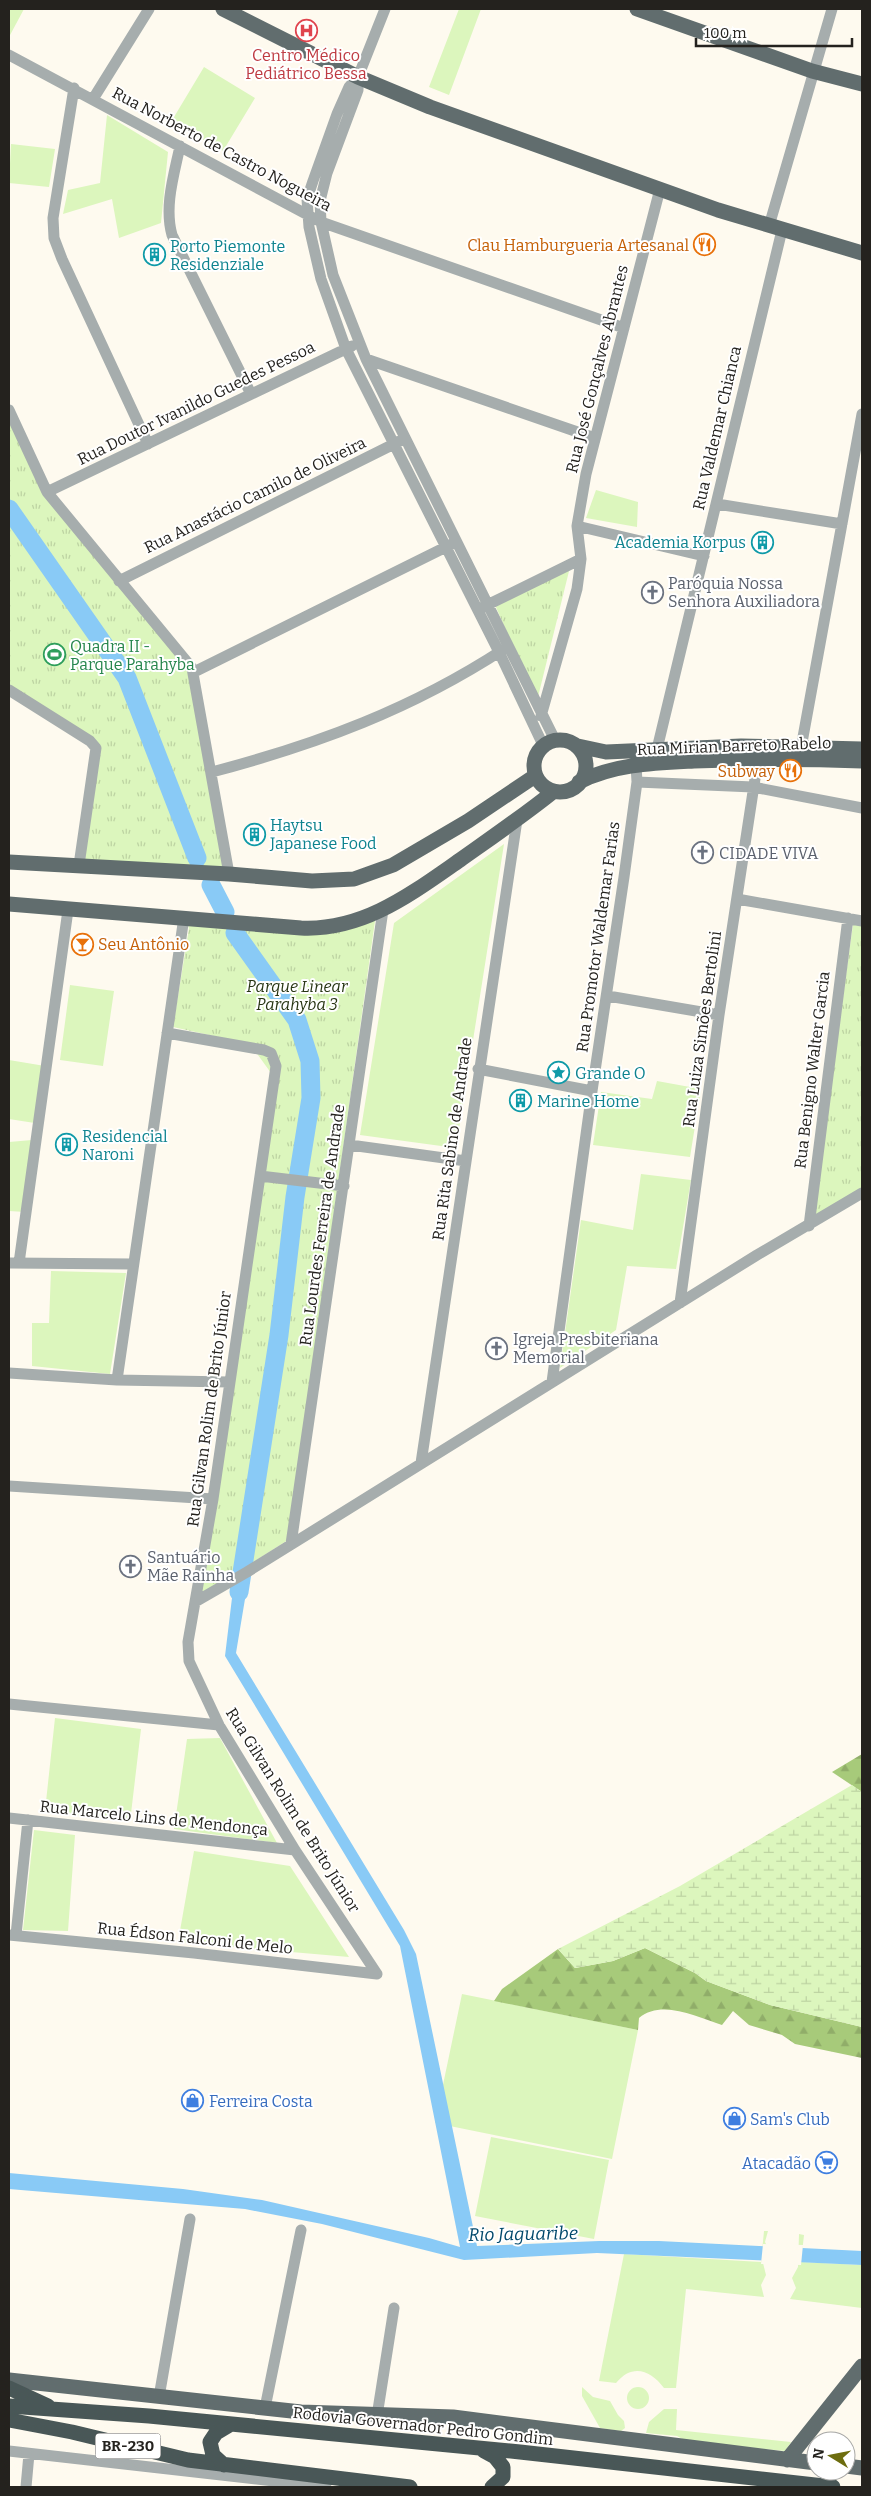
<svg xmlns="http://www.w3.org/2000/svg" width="871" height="2496" font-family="Bitter,serif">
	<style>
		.grass { fill: #dcf6bd }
		.forest { fill: url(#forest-firs) }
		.wetland { fill: url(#wetland-marsh) }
		.park { fill: url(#park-tufts) }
		.water { fill: #89caf6 }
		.pier { fill: #fefaef }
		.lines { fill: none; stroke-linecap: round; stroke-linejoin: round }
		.river { stroke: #89caf6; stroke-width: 19 }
		.minor { stroke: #a6adad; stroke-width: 11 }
		.major { stroke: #616d6e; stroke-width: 15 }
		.highway { stroke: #495757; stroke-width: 15 }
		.labels { text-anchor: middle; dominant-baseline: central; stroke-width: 4; stroke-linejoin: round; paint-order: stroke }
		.shield { fill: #fff; stroke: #666462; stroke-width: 1 }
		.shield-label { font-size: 15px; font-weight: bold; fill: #24221e }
		.health-label { font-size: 16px; fill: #be3a42; stroke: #fff }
		.street-label { font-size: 16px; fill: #24221e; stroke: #fff }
		.food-label { font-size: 16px; fill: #c56008; stroke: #fff; text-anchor: end }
		.culture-label { font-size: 16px; fill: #0d838f; stroke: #fff; text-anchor: start }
		.worship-label { font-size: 16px; fill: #5b616d; stroke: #fff; text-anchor: start }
		.leisure-label { font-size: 16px; fill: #27864d; stroke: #fff; text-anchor: start }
		.park-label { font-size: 16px; font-style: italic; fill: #283614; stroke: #fff }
		.shop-label { font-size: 16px; fill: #366cbe; stroke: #fff; text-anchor: start }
		.water-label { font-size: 18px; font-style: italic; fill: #00486b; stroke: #fff }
	</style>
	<defs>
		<pattern id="forest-firs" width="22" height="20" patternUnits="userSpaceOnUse" patternTransform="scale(1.25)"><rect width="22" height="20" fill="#a7ca7a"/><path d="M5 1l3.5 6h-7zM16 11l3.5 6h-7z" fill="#90ad69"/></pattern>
		<pattern id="wetland-marsh" width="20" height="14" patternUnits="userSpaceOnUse" patternTransform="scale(1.25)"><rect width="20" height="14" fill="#dcf6bd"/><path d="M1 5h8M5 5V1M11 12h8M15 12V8" fill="none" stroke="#bdd3a2"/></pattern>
		<pattern id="park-tufts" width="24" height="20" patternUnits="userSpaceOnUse" patternTransform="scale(1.25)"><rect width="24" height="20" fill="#dcf6bd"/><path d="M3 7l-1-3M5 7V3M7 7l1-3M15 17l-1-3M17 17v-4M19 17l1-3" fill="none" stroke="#bdd3a2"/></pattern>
	</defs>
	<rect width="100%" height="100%" fill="#fefaef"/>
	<path class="grass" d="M9 9H24L9 37Z
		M459 9H481L449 95 429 87Z
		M204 67 255 98 223 151 171 122Z
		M107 115 168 152 161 223 119 238 112 199 63 214 68 190 100 183Z
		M11 144 55 149 49 187 9 183Z
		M596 490 638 502 637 527 586 518Z
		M504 844 456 1148 360 1135 394 923Z
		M70 985 114 991 103 1066 60 1060Z
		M9 1060 51 1067 41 1124 9 1119Z
		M657 1081 701 1089 690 1157 593 1145 601 1092 652 1099Z
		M32 1140 25 1212 9 1211V1142Z
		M641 1174 691 1180 676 1269 627 1266 616 1330 560 1368 581 1220 633 1230Z
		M51 1271 126 1273 110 1374 32 1366V1323H49Z
		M55 1718 141 1729 130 1822 45 1811Z
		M220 1738 277 1843 174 1829 187 1739Z
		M34 1830 75 1835 68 1931 23 1930Z
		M194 1851 290 1866 349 1957 178 1942Z
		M462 1994 638 2030 612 2159 435 2123Z
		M491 2137 609 2160 594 2239 475 2216Z
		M764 2231H768L765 2242 768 2248 763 2263 766 2275 761 2285 764 2297 686 2289 676 2388H664C651 2370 632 2363 616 2383L599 2381 624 2254 761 2262Z
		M799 2234 804 2235 801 2262 862 2265V2308L790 2299 796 2288 792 2278 798 2267Z
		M627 2398a11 11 0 1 1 22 0a11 11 0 1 1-22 0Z
		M582 2387 593 2397 610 2401 618 2415 624 2421 625 2428 621 2431 600 2428 582 2396Z
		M664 2409H677L676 2430 791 2442 785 2451 686 2441 677 2436 646 2433 649 2422Z"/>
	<path class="forest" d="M862 1754V1792L832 1772Z
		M645 1948 695 1973 706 1981 770 2005 862 2027V2058L795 2044 782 2035 749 2025 733 2011 722 2025C697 2017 662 1999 639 2018L638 2030 494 2001 502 1989 558 1949 575 1968 613 1961Z"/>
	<path class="wetland" d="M852 1785 862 1792V2027L770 2005 706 1981 695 1973 645 1948 613 1961 575 1968 558 1949 680 1886Z"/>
	<path class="park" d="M9 410 47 488 193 670 227 873 81 865 99 744 9 688Z
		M571 563 537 701 495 605Z
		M376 914 288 1540 195 1599 271 1073 250 1044 173 1027 189 928 183 917 317 929Z
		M854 917 862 919V1190L812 1222Z"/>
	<path class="water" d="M251 1563 236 1653 404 1930 416 1954 477 2246 599 2241H659L862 2251V2265L597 2253 464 2260 322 2224 245 2209 9 2189V2173L183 2189 262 2200 429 2238 460 2247 400 1946 225 1656 235 1573Z"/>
	<path class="pier" d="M763 2244 803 2245 801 2265 761 2264Z"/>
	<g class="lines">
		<path class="river" d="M9 509 127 678 197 858
			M211 885 225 912
			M235 933 297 1020 310 1061 311 1098 295 1197 279 1335 239 1592"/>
		<path class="minor" d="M385 9 358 77 349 87 337 114 313 181 307 199 309 227 321 279 346 349 499 652 543 745
			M9 55 321 222 624 328
			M358 77V90L327 173 320 201 321 222 333 275 366 359 555 740
			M74 88 53 218 54 238 62 259 148 444
			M93 99 149 9
			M180 146C174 175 164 206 172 235L251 394
			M769 226 832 9
			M366 359 595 438
			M9 410 47 492 192 668 229 874
			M47 492 352 346
			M717 504 842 524
			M577 526 704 556
			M119 581 402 440
			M483 607 581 559
			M194 672 452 544
			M9 690 90 741 96 748 79 865
			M541 716 577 589 581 559 577 526 586 474 660 189
			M801 748 862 414
			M657 749 782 230
			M212 772C318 744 412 709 504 649
			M637 782 753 787 862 808
			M737 899 862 921
			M608 996 719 1015
			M167 1033 264 1050 271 1053 276 1066 213 1499 188 1642 189 1661 219 1725 295 1850 377 1974
			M478 1069 592 1091
			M350 1145 466 1161
			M260 1176 344 1186
			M809 1226 848 918
			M9 1263 133 1264
			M19 1263 68 910
			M680 1303 719 1015 758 759
			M9 1373 117 1380 229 1382
			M117 1380 184 917
			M552 1382 592 1091 624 877 637 782 636 765
			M421 1463 517 820
			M9 1486 213 1499
			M291 1544 383 910
			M195 1602 247 1572 757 1255 862 1193
			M9 1704 219 1725
			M9 1818 295 1850
			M9 1935 194 1953 377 1974
			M16 1935 28 1820
			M159 2397 190 2219
			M265 2408 301 2230
			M377 2416 394 2308
			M9 2451 326 2487
			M26 2487 29 2454"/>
		<path class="major" d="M223 9 358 77 430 107 718 210 862 253
			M637 9 812 71 862 84
			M534 766a26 26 0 1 1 52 0a26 26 0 1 1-52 0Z
			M578 746 606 752 741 746 862 749
			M579 782C615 764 654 763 694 761 750 759 806 759 862 761
			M9 862 229 874 312 881 354 879 393 865 468 821 535 776
			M9 904 301 928C363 931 411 894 460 860 491 838 523 816 553 792
			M9 2380 301 2412 453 2417 816 2463
			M787 2460 862 2366
			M846 2466 862 2468"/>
		<path class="highway" d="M9 2388 48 2406
			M9 2406 149 2416 520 2452 833 2487
			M9 2420 72 2432 188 2460 410 2487
			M484 2451 495 2457 503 2467V2477L492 2487
			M224 2465 213 2455 210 2442 216 2433 231 2424"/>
	</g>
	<defs>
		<symbol id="hospital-ring" viewBox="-11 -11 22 22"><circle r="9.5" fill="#fff" stroke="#e0444e" stroke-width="1.5"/><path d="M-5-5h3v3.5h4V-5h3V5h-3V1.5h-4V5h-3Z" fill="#e0444e"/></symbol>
		<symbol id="restaurant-ring" viewBox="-11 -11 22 22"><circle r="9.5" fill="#fff" stroke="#e8710a" stroke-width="1.5"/><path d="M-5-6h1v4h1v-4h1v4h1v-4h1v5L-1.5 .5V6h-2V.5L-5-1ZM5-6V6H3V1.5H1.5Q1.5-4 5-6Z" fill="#e8710a"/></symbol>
		<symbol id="building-ring" viewBox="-11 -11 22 22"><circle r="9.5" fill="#fff" stroke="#0f9aa8" stroke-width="1.5"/><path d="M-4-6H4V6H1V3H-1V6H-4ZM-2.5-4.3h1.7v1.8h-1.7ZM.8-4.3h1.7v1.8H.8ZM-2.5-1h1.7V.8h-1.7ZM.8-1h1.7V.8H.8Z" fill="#0f9aa8"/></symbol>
		<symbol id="church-ring" viewBox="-11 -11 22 22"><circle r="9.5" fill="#fff" stroke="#6b7280" stroke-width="1.5"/><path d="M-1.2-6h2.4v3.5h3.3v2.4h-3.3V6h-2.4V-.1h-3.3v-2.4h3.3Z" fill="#6b7280"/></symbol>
		<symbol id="stadium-ring" viewBox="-11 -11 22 22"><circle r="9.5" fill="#fff" stroke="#2e9e5b" stroke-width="1.5"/><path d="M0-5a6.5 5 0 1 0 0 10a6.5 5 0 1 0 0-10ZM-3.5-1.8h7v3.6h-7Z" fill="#2e9e5b"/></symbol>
		<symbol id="bar-ring" viewBox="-11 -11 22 22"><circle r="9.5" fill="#fff" stroke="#e8710a" stroke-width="1.5"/><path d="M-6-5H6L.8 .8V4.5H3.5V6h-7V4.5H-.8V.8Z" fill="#e8710a"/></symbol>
		<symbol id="sight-ring" viewBox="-11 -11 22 22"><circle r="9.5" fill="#fff" stroke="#0f9aa8" stroke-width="1.5"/><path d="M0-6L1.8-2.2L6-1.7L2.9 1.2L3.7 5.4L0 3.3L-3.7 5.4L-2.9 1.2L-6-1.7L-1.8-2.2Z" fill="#0f9aa8"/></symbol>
		<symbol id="shop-ring" viewBox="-11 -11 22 22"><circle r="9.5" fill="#fff" stroke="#3f7fe0" stroke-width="1.5"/><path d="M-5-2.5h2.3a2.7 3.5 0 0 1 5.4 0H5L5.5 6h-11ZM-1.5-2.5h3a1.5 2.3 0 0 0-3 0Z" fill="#3f7fe0"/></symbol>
		<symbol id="supermarket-ring" viewBox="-11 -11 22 22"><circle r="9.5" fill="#fff" stroke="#3f7fe0" stroke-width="1.5"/><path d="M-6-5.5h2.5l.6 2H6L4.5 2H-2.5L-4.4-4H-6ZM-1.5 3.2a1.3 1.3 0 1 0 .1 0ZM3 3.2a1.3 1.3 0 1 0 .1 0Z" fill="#3f7fe0"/></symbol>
	</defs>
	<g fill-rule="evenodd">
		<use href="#hospital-ring" x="294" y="18" width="25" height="25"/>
		<use href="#restaurant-ring" x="692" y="232" width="25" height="25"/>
		<use href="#building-ring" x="142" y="242" width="25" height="25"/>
		<use href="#building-ring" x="750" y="530" width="25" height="25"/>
		<use href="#church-ring" x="640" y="580" width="25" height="25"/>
		<use href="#stadium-ring" x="42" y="642" width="25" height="25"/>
		<use href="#restaurant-ring" x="778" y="758" width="25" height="25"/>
		<use href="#building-ring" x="242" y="822" width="25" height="25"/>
		<use href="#church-ring" x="690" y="840" width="25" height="25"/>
		<use href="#bar-ring" x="70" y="932" width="25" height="25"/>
		<use href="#sight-ring" x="546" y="1060" width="25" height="25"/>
		<use href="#building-ring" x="508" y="1088" width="25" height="25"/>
		<use href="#building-ring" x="54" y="1132" width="25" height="25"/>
		<use href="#church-ring" x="484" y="1336" width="25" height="25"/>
		<use href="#church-ring" x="118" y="1554" width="25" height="25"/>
		<use href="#shop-ring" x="180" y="2088" width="25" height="25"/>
		<use href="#shop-ring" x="722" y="2106" width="25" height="25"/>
		<use href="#supermarket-ring" x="814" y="2150" width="25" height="25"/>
	</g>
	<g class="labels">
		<rect class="shield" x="95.5" y="2433.5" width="65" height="25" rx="4"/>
		<g class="shield-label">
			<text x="128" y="2446">BR-230</text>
		</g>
		<g class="health-label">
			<text x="306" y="55">Centro Médico<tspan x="306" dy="18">Pediátrico Bessa</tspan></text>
		</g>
		<g class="street-label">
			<text transform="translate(222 149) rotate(28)">Rua Norberto de Castro Nogueira</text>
			<text transform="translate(597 369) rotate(-76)">Rua José Gonçalves Abrantes</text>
			<text transform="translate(196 403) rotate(-26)">Rua Doutor Ivanildo Guedes Pessoa</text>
			<text transform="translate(717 428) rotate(-77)">Rua Valdemar Chianca</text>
			<text transform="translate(255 495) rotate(-26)">Rua Anastácio Camilo de Oliveira</text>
			<text transform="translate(734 746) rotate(-2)">Rua Mirian Barreto Rabelo</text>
			<text transform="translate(598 937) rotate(-82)">Rua Promotor Waldemar Farias</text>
			<text transform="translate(702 1029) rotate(-82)">Rua Luiza Simões Bertolini</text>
			<text transform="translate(812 1070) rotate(-83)">Rua Benigno Walter Garcia</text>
			<text transform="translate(452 1139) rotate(-82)">Rua Rita Sabino de Andrade</text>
			<text transform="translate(322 1225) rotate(-82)">Rua Lourdes Ferreira de Andrade</text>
			<text transform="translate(209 1409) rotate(-82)">Rua Gilvan Rolim de Brito Júnior</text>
			<text transform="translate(293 1810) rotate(58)">Rua Gilvan Rolim de Brito Júnior</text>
			<text transform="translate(154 1818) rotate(6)">Rua Marcelo Lins de Mendonça</text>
			<text transform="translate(195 1938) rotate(6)">Rua Édson Falconi de Melo</text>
			<text transform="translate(423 2426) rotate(6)">Rodovia Governador Pedro Gondim</text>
		</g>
		<g class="food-label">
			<text x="689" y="245">Clau Hamburgueria Artesanal</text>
			<text x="775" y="771">Subway</text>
			<text x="98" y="944" text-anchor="start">Seu Antônio</text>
		</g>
		<g class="culture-label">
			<text x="170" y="246">Porto Piemonte<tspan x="170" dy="18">Residenziale</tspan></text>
			<text x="746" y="542" text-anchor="end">Academia Korpus</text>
			<text x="270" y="825">Haytsu<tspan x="270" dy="18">Japanese Food</tspan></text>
			<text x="575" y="1073">Grande O</text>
			<text x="537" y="1101">Marine Home</text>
			<text x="82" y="1136">Residencial<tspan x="82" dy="18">Naroni</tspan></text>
		</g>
		<g class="worship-label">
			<text x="668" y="583">Paróquia Nossa<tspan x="668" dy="18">Senhora Auxiliadora</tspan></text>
			<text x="719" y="853">CIDADE VIVA</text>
			<text x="513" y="1339">Igreja Presbiteriana<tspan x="513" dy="18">Memorial</tspan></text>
			<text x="147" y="1557">Santuário<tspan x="147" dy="18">Mãe Rainha</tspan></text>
		</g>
		<g class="leisure-label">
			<text x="70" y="646">Quadra II -<tspan x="70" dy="18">Parque Parahyba</tspan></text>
		</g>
		<g class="park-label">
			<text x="297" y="986">Parque Linear<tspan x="297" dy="18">Parahyba 3</tspan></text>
		</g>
		<g class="shop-label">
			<text x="209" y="2101">Ferreira Costa</text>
			<text x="750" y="2119">Sam's Club</text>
			<text x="811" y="2163" text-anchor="end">Atacadão</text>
		</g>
		<g class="water-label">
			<text transform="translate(523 2234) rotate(-1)">Rio Jaguaribe</text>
		</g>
	</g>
	<rect width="871" height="2496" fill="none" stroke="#24221e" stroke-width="20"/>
	<g transform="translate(831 2456) rotate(280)"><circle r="24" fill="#ffffff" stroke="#a7a7a5"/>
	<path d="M0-4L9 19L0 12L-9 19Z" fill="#6d6d0f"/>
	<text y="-8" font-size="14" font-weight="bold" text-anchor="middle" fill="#24221e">N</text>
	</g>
	<path d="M696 38v8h156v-8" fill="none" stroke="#24221e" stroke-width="2.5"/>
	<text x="704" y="38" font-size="15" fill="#24221e" stroke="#ffffff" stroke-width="4" paint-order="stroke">100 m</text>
</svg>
